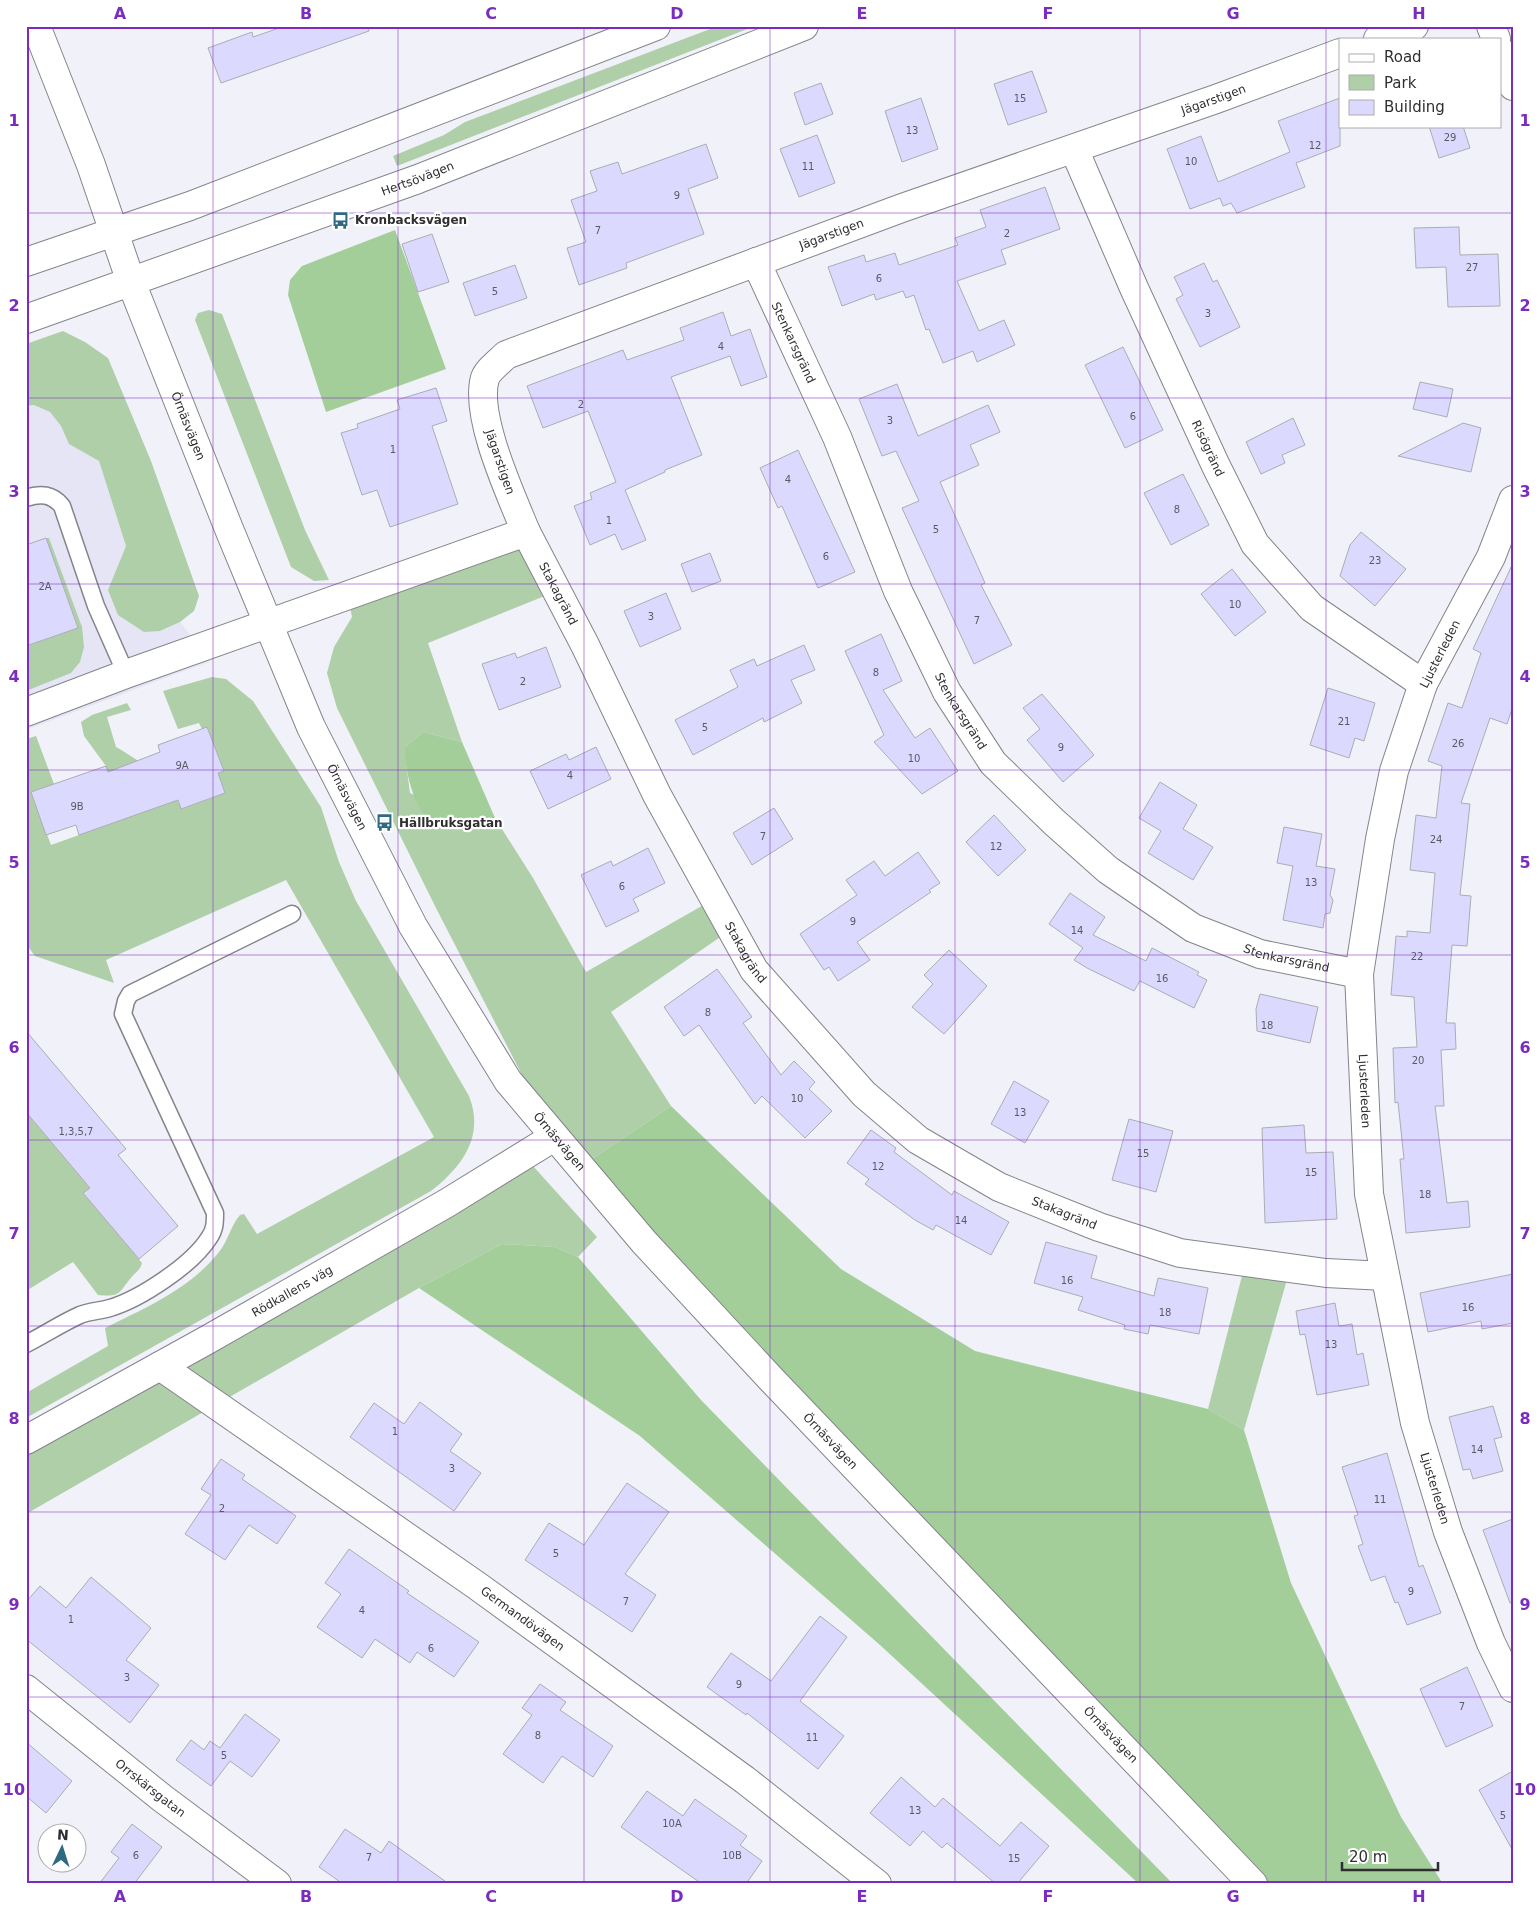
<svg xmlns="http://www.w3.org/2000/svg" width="1539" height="1910" font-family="'DejaVu Sans',sans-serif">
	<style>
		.built { fill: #e6e5f5 }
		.green { fill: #afcfa8 }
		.forest { fill: #a3ce99 }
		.building { fill: #dcd9ff; stroke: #acacb4 }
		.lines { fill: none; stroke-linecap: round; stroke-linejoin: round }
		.service-casing { stroke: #84848c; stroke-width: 19 }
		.minor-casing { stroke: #84848c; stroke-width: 30 }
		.tertiary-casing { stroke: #84848c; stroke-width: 30 }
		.secondary-casing { stroke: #84848c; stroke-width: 30 }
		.service { stroke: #fff; stroke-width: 16 }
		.minor { stroke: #fff; stroke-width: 28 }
		.tertiary { stroke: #fff; stroke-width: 28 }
		.secondary { stroke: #fff; stroke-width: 28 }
		.grid { fill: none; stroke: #7b2cbf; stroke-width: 1; stroke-opacity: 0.55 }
		.labels { text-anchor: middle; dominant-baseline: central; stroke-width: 4.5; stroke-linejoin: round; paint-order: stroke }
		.number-label { font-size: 10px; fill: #5a5a65 }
		.street-label { font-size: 12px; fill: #2f2f32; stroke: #fff }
		.poi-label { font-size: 12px; font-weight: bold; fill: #2f2f32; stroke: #fff; text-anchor: start }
		.neatline { fill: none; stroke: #7b2cbf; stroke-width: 2 }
		.grid-label { font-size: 16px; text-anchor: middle; font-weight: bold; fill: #7b2cbf }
	</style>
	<rect width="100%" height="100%" fill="#f1f1f9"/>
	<path class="built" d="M34 405 50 412 61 426 70 444 99 461 126 546 108 590 160 631 180 622 211 661 26 730V406Z"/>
	<path class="green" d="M718 26H755L397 166 393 156 444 135 465 122Z
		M209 310 222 314 305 530 329 580 314 581 291 567 195 320 198 313Z
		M63 331 85 342 108 358 151 461 199 596 194 611 180 622 160 631 144 632 118 615 108 590 126 546 99 461 69 444 61 426 50 412 34 405 26 406V344Z
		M525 531 557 591 428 643 462 742 423 732 404 748 410 793 478 826 495 818 533 878 586 972 714 899 732 929 611 1012 671 1106 580 1167 554 1137 436 908 337 708 327 673 334 647 352 617 348 596Z
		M46 538H49L82 627 84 647 80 662 71 673 26 691V646L78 627Z
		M212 677 226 679 253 701 321 807 339 862 356 901 469 1096C485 1136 462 1167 431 1191L26 1418V1393L108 1346 105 1328C145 1308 190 1289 219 1252 228 1241 231 1225 240 1215L244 1214 257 1234 434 1137 286 880 106 960 114 983 35 956 26 944V739L36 736 54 784 31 792 51 845 124 819 106 766 84 736 81 722 92 715 127 703 131 710 107 717 116 747C141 761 169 782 182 809L225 793 218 773 224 771 207 727 202 729 199 723 178 729 163 691Z
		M26 1112 90 1188 84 1193 142 1263C140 1271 135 1272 130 1279 118 1294 120 1297 98 1295L73 1262 26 1291Z
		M524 1156 597 1237 578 1257 555 1247 502 1244 419 1288 26 1514V1440Z
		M1245 1264 1290 1269 1244 1430 1208 1409Z"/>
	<path class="forest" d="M395 230 446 369 326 412 288 295 290 280 302 266Z
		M423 732 462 742 495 818C431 852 409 806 404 748Z
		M671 1106 841 1269 975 1351 1208 1409 1244 1430 1291 1583 1401 1817 1443 1884H1254L580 1167Z
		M502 1244 555 1247 578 1257 701 1400 1173 1884H1139L880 1645 640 1436 419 1288Z"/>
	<path class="building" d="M285 26H368L369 31 221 83 208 48 252 32 253 37Z
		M1032 71 1047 112 1008 125 994 84Z
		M821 83 833 114 805 125 794 93Z
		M921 98 938 149 902 162 885 111Z
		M1340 98V146L1296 163 1305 187 1237 213 1231 203 1223 206 1220 198 1190 209 1167 149 1201 136 1218 182 1290 152 1278 121Z
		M1429 126H1463L1470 148 1439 158Z
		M817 135 835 183 799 197 780 149Z
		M706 144 718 178 688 189 704 234 626 263 627 268 579 285 567 248 586 242 571 200 597 191 590 171 618 162 622 174Z
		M1045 187 1060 229 1001 250 1006 264 957 281 979 331 1004 320 1015 345 977 362 973 351 943 363 929 329 926 330 914 295 906 298 903 291 876 300 874 294 842 306 828 267 864 255 866 262 895 253 899 265 958 245 955 238 986 227 980 210Z
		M1459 227 1460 255 1498 254 1500 306 1448 307 1446 267 1416 268 1414 228Z
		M432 234 449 282 418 292 402 244Z
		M1204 263 1213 282 1217 280 1240 327 1200 347 1176 299 1183 295 1174 277Z
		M515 265 527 298 475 316 463 283Z
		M723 312 731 336 750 329 767 377 741 386 730 356 671 377 702 455 665 470V472L625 490 646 540 622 550 615 534 590 545 574 506 592 499 590 493 616 482 588 411 543 428 527 386 623 350 627 360 684 340 680 328Z
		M1123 347 1163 430 1125 448 1085 365Z
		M1420 382 1453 389 1447 417 1413 409Z
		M897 384 918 436 988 405 1000 432 970 445 979 465 940 482 985 583 981 585 1012 645 974 664 902 508 919 501 896 451 882 456 859 399Z
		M436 388 447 421 432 426 458 504 390 527 377 490 362 495 341 433 358 428 357 424 400 409 397 400Z
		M1293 418 1305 445 1282 455 1285 463 1261 474 1246 442Z
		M1463 423 1481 428 1471 472 1398 456Z
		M798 450 855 572 818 588 782 506 778 508 760 468Z
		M1183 474 1209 525 1171 545 1144 493Z
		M1361 532 1406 569 1375 606 1340 576 1350 545Z
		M46 538 78 628 26 646V545Z
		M710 553 721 581 692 592 681 564Z
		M1513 563V706L1507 724 1490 718 1461 803 1470 804 1460 895 1471 896 1467 946 1452 945 1446 1023H1455L1456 1049 1441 1050 1444 1106H1435L1447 1203 1468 1201 1470 1227 1406 1233 1400 1159H1404L1398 1102 1395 1103 1393 1048 1417 1047 1414 997 1391 995 1396 936 1407 937V931L1430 933 1435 873 1410 870 1416 815 1436 818 1442 766 1428 761 1448 703 1462 708 1481 653 1473 649Z
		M1232 569 1266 612 1235 636 1201 594Z
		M666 593 681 629 640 647 624 611Z
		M881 634 902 681 883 690 915 738 930 728 958 771 922 794 874 742 884 735 845 651Z
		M804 645 815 670 791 680 802 703 764 722 763 718 693 755 675 720 738 687 730 670 754 659 757 666Z
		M546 647 561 687 499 710 482 664 515 653 517 658Z
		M1328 688 1375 703 1364 741 1355 738 1349 758 1310 745Z
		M1042 694 1094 755 1063 782 1027 740 1040 729 1023 708Z
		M207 727 224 771 218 773 225 793 181 809 178 800 79 835 76 825 46 835 31 792 106 766 108 772 160 752 158 745Z
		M596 747 611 779 548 809 530 771 566 754 569 760Z
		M1160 782 1197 805 1183 829 1213 847 1193 880 1148 853 1161 831 1139 818Z
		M774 808 793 839 752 865 733 833Z
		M994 815 1026 850 998 876 966 842Z
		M1284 827 1322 834 1316 866 1335 869 1330 895 1333 900 1330 913 1325 914 1323 928 1283 920 1293 866 1277 863Z
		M648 848 665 883 633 899 639 911 606 927 581 875 611 861 613 866Z
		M918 852 940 883 929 890 931 892 857 942 870 960 838 981 829 967 824 970 800 934 857 895 846 880 874 861 885 876Z
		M1070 893 1105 917 1093 935 1146 961 1152 948 1199 972 1197 975 1207 980 1194 1008 1140 981 1134 991 1087 968 1074 960 1083 948 1049 924Z
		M949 950 987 986 944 1034 912 1007 933 984 924 975Z
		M717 969 752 1017 743 1023 781 1075 794 1061 815 1082 809 1089 832 1111 805 1138 762 1096 755 1104 699 1025 684 1036 664 1007Z
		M1260 994 1318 1007 1310 1043 1257 1031 1256 1009Z
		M26 1031 126 1149 118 1155 178 1226 139 1259 83 1193 90 1188 26 1112Z
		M1014 1081 1049 1101 1025 1143 991 1124Z
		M1129 1119 1173 1131 1156 1192 1112 1180Z
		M1304 1125 1306 1153 1333 1152 1337 1219 1265 1223 1262 1128Z
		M871 1130 896 1148 894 1152 952 1195 954 1191 1009 1222 991 1255 936 1225 933 1230 915 1220 865 1184 869 1179 847 1163Z
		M1046 1242 1097 1256 1091 1278 1154 1296 1158 1278 1208 1288 1199 1334 1150 1325 1148 1334 1124 1329 1125 1325 1078 1310 1083 1297 1034 1283Z
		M1513 1274V1323L1482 1329 1481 1321 1428 1332 1420 1293Z
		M1335 1303 1339 1326 1352 1324 1357 1355 1363 1353 1369 1385 1317 1395 1305 1334 1300 1335 1296 1311Z
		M420 1402 462 1434 450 1451 481 1473 454 1511 350 1437 374 1403 404 1424Z
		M1493 1406 1502 1437 1494 1439 1503 1471 1473 1479 1470 1469 1463 1470 1449 1417Z
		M1387 1453 1419 1567 1423 1565 1441 1613 1407 1625 1398 1602 1395 1603 1385 1576 1371 1581 1358 1546 1363 1544 1354 1516 1358 1515 1342 1467Z
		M221 1459 245 1475 242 1479 296 1516 277 1544 249 1525 225 1560 185 1534 211 1495 201 1489Z
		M627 1483 669 1512 625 1574 656 1595 632 1632 525 1560 549 1523 584 1545Z
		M1513 1519V1602L1510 1603 1483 1530Z
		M349 1549 409 1591 407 1593 479 1642 454 1677 417 1652 410 1663 375 1639 362 1658 317 1627 341 1594 325 1583Z
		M91 1577 151 1628 126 1660 159 1685 130 1723 26 1639V1602L40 1586 66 1608Z
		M820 1616 847 1637 800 1701 844 1736 818 1769 747 1713 746 1715 707 1687 731 1653 771 1681Z
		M1467 1667 1493 1726 1446 1747 1420 1689Z
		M540 1684 566 1702 560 1710 613 1746 593 1777 562 1756 543 1783 503 1754 532 1715 522 1708Z
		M245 1714 280 1740 252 1777 230 1761 211 1786 176 1760 191 1740 204 1750 210 1741 220 1748Z
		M26 1742 72 1781 46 1813 26 1796Z
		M1513 1771V1851L1479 1790Z
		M901 1777 935 1807 943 1798 1000 1846 1021 1822 1049 1846 1017 1884H996L947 1843 942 1848 923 1831 910 1846 870 1813Z
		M647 1791 683 1816 695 1799 747 1836 740 1845 762 1861 746 1884H702L621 1827Z
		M132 1824 162 1847 134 1884H99L119 1858 111 1852Z
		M345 1829 381 1853 389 1841 449 1884H343L319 1867Z"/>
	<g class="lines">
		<defs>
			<path id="service" d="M26 498C41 493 52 494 62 506L96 606 126 674
				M26 1344C44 1335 62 1323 80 1315 90 1311 100 1311 110 1308 140 1299 192 1265 209 1238 215 1230 215 1222 215 1213L123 1014 126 1001 130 994 292 914"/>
			<g id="minor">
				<path d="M1491 26 1496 39"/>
				<path d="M1378 39 1414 26"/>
				<path d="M1500 51 1513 86"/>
				<path id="s1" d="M1074 149 1134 288 1216 466 1255 544 1312 608 1423 684"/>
				<path id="s2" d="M756 262 837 437 898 591 947 692 993 763 1054 822 1108 870 1193 928 1260 954 1359 974"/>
				<path id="s3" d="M1513 500 1491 557 1423 684 1394 771 1380 839 1359 974 1369 1194 1415 1423 1448 1532 1491 1643 1513 1688"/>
				<path id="s4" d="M526 532C511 495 474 416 485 378 488 370 500 361 506 355L902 208 1216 99 1340 53"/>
				<path id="s5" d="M26 712 126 674 526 532 585 645 657 795 754 970 864 1094 918 1140 999 1187 1099 1227 1180 1253 1326 1273 1385 1276"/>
				<path id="s6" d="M160 1366 476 1585 745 1780 877 1884"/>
				<path id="s7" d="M26 1440 207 1340 447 1203 554 1137"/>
				<path id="s8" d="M26 1689 162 1798 277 1884"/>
			</g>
			<g id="tertiary">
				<path id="s9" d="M36 26 91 165 131 282 229 529 311 727 413 926 508 1081 644 1242 771 1379 1253 1884"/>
			</g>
			<g id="secondary">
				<path d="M26 262 190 206 656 26"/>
				<path id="s10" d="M26 319 418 179 804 26"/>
			</g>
		</defs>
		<use href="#service" class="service-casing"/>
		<use href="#minor" class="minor-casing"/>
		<use href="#tertiary" class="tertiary-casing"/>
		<use href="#secondary" class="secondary-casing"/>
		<use href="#service" class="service"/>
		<use href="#minor" class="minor"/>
		<use href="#tertiary" class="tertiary"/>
		<use href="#secondary" class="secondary"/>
	</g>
	<path class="grid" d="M213 26V1884M398 26V1884M584 26V1884M770 26V1884M955 26V1884M1140 26V1884M1326 26V1884M26 213H1513M26 398H1513M26 584H1513M26 770H1513M26 955H1513M26 1140H1513M26 1326H1513M26 1512H1513M26 1697H1513"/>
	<defs>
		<symbol id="bus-bare" viewBox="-9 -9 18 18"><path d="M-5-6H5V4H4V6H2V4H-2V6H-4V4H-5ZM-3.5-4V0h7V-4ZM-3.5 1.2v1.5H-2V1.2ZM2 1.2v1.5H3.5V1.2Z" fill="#2e6b82" stroke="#fff" stroke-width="2.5" paint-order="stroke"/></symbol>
	</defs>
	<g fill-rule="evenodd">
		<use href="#bus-bare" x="328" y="208" width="25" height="25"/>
		<use href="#bus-bare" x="372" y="810" width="25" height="25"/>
	</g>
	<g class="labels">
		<g class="number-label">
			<text x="1020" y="98">15</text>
			<text x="912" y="130">13</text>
			<text x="1450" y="137">29</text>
			<text x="1315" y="145">12</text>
			<text x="1191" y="161">10</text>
			<text x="808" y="166">11</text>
			<text x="677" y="195">9</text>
			<text x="598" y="230">7</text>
			<text x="1007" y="233">2</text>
			<text x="1472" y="267">27</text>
			<text x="879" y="278">6</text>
			<text x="495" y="291">5</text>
			<text x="1208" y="313">3</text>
			<text x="721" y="346">4</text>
			<text x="581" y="404">2</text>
			<text x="1133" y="416">6</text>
			<text x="890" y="420">3</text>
			<text x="393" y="449">1</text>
			<text x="788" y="479">4</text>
			<text x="1177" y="509">8</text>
			<text x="609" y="520">1</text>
			<text x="936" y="529">5</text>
			<text x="826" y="556">6</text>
			<text x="1375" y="560">23</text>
			<text x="45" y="586">2A</text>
			<text x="1235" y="604">10</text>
			<text x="651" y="616">3</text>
			<text x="977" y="620">7</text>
			<text x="876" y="672">8</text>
			<text x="523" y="681">2</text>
			<text x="1344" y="721">21</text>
			<text x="705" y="727">5</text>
			<text x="1458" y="743">26</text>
			<text x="1061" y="747">9</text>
			<text x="914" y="758">10</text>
			<text x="182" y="765">9A</text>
			<text x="570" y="775">4</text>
			<text x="77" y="806">9B</text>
			<text x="763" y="836">7</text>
			<text x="1436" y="839">24</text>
			<text x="996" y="846">12</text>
			<text x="1311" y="882">13</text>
			<text x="622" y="886">6</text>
			<text x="853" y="921">9</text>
			<text x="1077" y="930">14</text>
			<text x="1417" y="956">22</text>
			<text x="1162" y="978">16</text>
			<text x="708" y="1012">8</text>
			<text x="1267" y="1025">18</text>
			<text x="1418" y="1060">20</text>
			<text x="797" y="1098">10</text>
			<text x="1020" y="1112">13</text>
			<text x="76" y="1131">1,3,5,7</text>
			<text x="1143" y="1153">15</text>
			<text x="878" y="1166">12</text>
			<text x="1311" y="1172">15</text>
			<text x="1425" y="1194">18</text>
			<text x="961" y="1220">14</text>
			<text x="1067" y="1280">16</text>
			<text x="1468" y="1307">16</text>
			<text x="1165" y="1312">18</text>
			<text x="1331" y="1344">13</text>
			<text x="395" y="1431">1</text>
			<text x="1477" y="1449">14</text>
			<text x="452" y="1468">3</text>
			<text x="1380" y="1499">11</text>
			<text x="222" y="1508">2</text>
			<text x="556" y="1553">5</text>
			<text x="1411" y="1591">9</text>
			<text x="626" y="1601">7</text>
			<text x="362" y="1610">4</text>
			<text x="71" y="1619">1</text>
			<text x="431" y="1648">6</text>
			<text x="127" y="1677">3</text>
			<text x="739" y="1684">9</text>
			<text x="1462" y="1706">7</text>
			<text x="538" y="1735">8</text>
			<text x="812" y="1737">11</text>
			<text x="224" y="1755">5</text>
			<text x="915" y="1810">13</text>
			<text x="1503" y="1815">5</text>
			<text x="672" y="1823">10A</text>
			<text x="136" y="1855">6</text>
			<text x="732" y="1855">10B</text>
			<text x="369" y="1857">7</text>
			<text x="1014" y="1858">15</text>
		</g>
		<g class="street-label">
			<text stroke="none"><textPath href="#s4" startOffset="945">Jägarstigen</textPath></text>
			<text stroke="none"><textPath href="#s10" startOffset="416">Hertsövägen</textPath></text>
			<text stroke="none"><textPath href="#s4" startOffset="540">Jägarstigen</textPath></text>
			<text stroke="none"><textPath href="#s2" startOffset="89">Stenkarsgränd</textPath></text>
			<text stroke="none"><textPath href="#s9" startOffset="428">Örnäsvägen</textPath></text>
			<text stroke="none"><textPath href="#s1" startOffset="328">Risögränd</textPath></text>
			<text transform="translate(500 462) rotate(71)">Jägarstigen</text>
			<text stroke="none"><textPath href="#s5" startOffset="601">Stakagränd</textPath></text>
			<text transform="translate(1440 654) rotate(-63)">Ljusterleden</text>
			<text stroke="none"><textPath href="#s2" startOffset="494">Stenkarsgränd</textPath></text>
			<text stroke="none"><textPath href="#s9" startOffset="832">Örnäsvägen</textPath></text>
			<text stroke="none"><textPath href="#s5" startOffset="1006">Stakagränd</textPath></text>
			<text stroke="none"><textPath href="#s2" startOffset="914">Stenkarsgränd</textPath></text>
			<text stroke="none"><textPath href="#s3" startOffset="620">Ljusterleden</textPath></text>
			<text stroke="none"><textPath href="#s9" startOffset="1238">Örnäsvägen</textPath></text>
			<text stroke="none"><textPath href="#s5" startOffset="1426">Stakagränd</textPath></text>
			<text stroke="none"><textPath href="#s7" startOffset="305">Rödkallens väg</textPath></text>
			<text stroke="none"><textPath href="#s9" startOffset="1642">Örnäsvägen</textPath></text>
			<text stroke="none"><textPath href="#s3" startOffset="1025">Ljusterleden</textPath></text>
			<text stroke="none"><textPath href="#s6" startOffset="442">Germandövägen</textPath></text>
			<text stroke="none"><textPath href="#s9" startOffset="2048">Örnäsvägen</textPath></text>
			<text stroke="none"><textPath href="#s8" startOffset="159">Orrskärsgatan</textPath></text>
		</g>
		<g class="poi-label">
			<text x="355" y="220">Kronbacksvägen</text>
			<text x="399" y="823">Hällbruksgatan</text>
		</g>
	</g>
	<rect width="1539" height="1910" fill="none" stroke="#ffffff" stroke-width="55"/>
	<rect x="1339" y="38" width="162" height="90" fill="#ffffff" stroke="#acacad"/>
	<rect x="1349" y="54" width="25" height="8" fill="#ffffff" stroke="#acacad"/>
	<text x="1384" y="62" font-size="15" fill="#2f2f32">Road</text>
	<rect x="1349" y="75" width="25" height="15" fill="#afcfa8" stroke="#acacad"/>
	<text x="1384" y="88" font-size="15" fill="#2f2f32">Park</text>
	<rect x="1349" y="100" width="25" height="15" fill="#dcd9ff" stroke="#acacad"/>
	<text x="1384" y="112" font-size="15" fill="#2f2f32">Building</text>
	<g transform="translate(62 1848) rotate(4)"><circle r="24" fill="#ffffff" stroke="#acacad"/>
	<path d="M0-4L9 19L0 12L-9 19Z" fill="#2e6b82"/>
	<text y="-8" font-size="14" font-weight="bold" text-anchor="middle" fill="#2f2f32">N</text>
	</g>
	<path d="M1342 1862v8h96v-8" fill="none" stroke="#2f2f32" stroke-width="2.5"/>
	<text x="1349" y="1862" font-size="15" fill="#2f2f32" stroke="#ffffff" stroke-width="4" paint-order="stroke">20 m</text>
	<rect x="28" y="28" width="1484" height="1854" class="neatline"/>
	<g class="grid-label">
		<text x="120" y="19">A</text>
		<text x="306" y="19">B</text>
		<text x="491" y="19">C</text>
		<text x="677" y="19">D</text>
		<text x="862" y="19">E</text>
		<text x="1048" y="19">F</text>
		<text x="1233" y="19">G</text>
		<text x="1419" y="19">H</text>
		<text x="14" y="126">1</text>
		<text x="1525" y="126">1</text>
		<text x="14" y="311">2</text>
		<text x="1525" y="311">2</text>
		<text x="14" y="497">3</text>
		<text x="1525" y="497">3</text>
		<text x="14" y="682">4</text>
		<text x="1525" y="682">4</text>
		<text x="14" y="868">5</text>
		<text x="1525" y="868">5</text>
		<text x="14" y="1053">6</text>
		<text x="1525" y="1053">6</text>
		<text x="14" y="1239">7</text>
		<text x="1525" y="1239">7</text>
		<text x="14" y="1424">8</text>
		<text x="1525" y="1424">8</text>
		<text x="14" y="1610">9</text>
		<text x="1525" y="1610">9</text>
		<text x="14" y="1795">10</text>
		<text x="1525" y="1795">10</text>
		<text x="120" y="1902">A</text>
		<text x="306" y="1902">B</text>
		<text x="491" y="1902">C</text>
		<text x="677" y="1902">D</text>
		<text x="862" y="1902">E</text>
		<text x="1048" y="1902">F</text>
		<text x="1233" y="1902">G</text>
		<text x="1419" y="1902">H</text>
	</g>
</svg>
